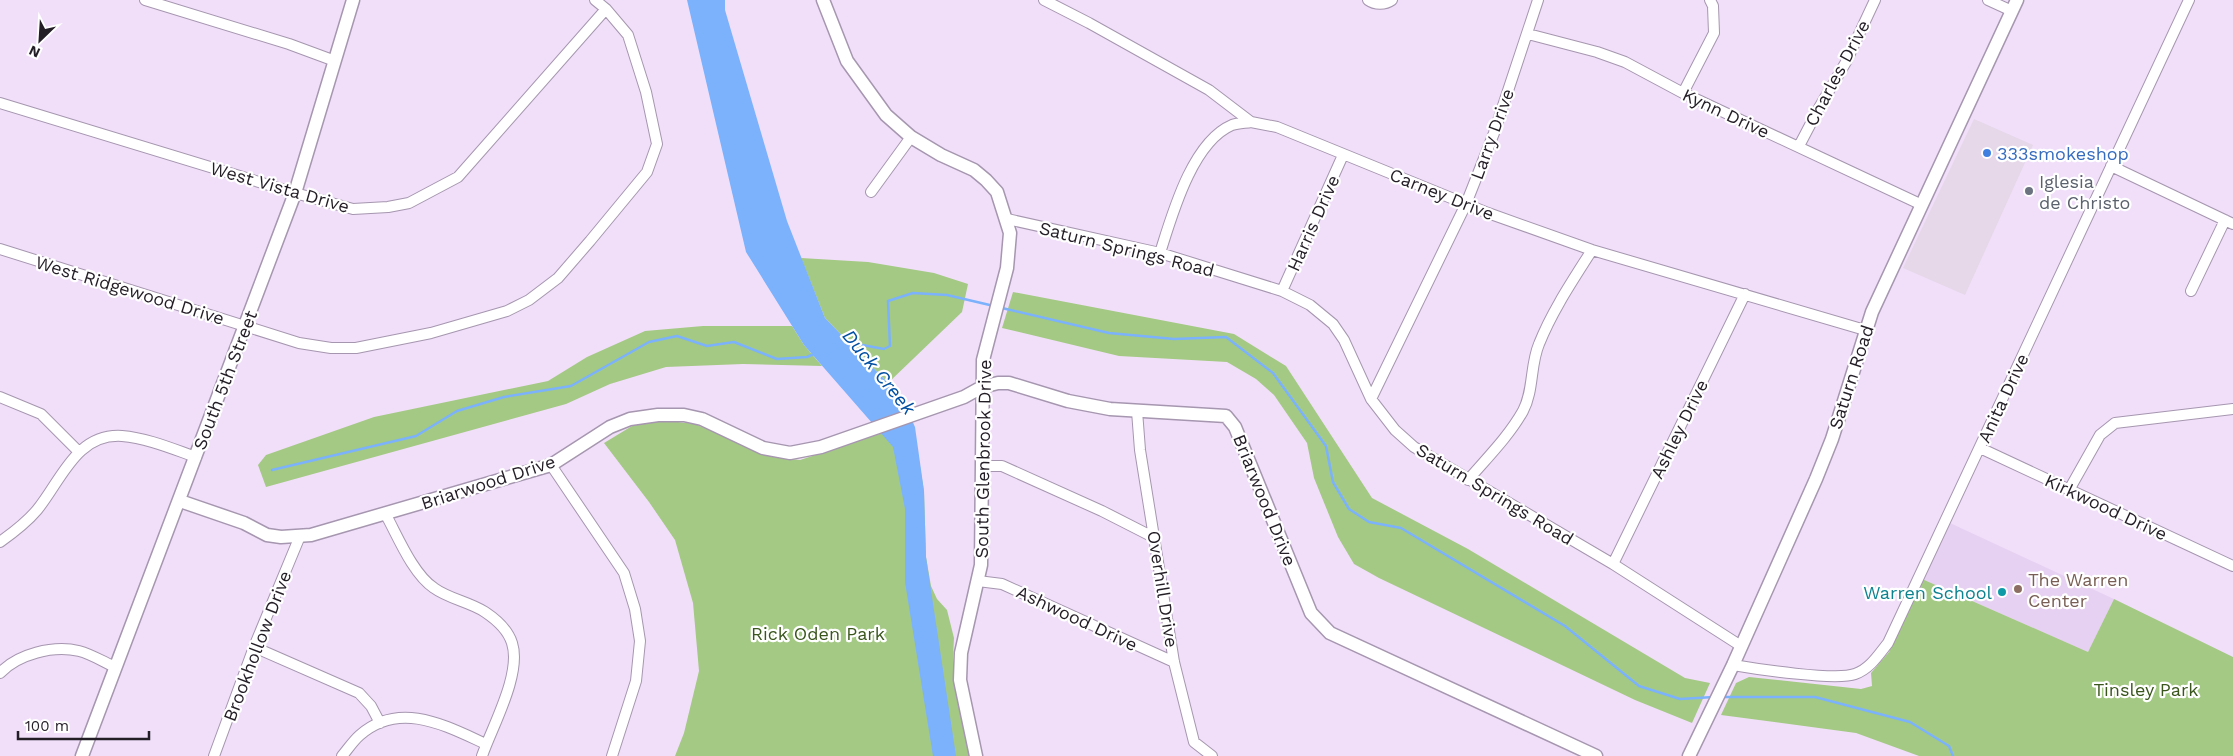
<svg xmlns="http://www.w3.org/2000/svg" width="2233" height="756" font-family="'Work Sans',sans-serif">
	<style>
		.commercial { fill: #e6d7e9 }
		.built { fill: #e7d1f2 }
		.green { fill: #a4c984 }
		.water { fill: #7bb2fb }
		.lines { fill: none; stroke-linecap: round; stroke-linejoin: round }
		.stream { stroke: #7bb2fb; stroke-width: 2.5 }
		.minor-casing { stroke: #a696af; stroke-width: 12 }
		.tertiary-casing { stroke: #a696af; stroke-width: 15 }
		.minor { stroke: #fff; stroke-width: 10 }
		.tertiary { stroke: #fff; stroke-width: 12 }
		.shop-dot { fill: #3f7fe0; stroke: #fff; stroke-width: 2 }
		.worship-dot { fill: #6b7280; stroke: #fff; stroke-width: 2 }
		.education-dot { fill: #8d6e63; stroke: #fff; stroke-width: 2 }
		.culture-dot { fill: #0f9aa8; stroke: #fff; stroke-width: 2 }
		.labels { text-anchor: middle; dominant-baseline: central; stroke-width: 4.5; stroke-linejoin: round; paint-order: stroke }
		.street-label { font-size: 18px; fill: #231d26; stroke: #fff }
		.shop-label { font-size: 18px; fill: #366cbe; stroke: #fff; text-anchor: start }
		.worship-label { font-size: 18px; fill: #5b616d; stroke: #fff; text-anchor: start }
		.education-label { font-size: 18px; fill: #785e54; stroke: #fff; text-anchor: start }
		.culture-label { font-size: 18px; fill: #0d838f; stroke: #fff; text-anchor: end }
		.park-label { font-size: 18px; fill: #3a561c; stroke: #fff }
		.water-label { font-size: 19px; font-style: italic; fill: #004fa3; stroke: #fff }
	</style>
	<rect width="100%" height="100%" fill="#f1dffa"/>
	<path class="commercial" d="M1974 119 2033 145 1965 295 1903 268Z"/>
	<path class="built" d="M1950 523 2114 599 2088 652 1922 579Z"/>
	<path class="green" d="M801 258 868 262 934 273 968 284 962 312 888 383 825 318Z
		M1013 292 1234 334 1286 366 1372 498 1468 549 1685 678 1710 683 1692 723 1635 700 1379 578 1354 564 1338 537 1314 478 1307 443 1274 395 1256 379 1227 362 1119 356 1002 328Z
		M703 326H792L804 345 822 366 743 364 666 367 610 384 566 404 266 487 258 465 266 455 374 417 548 381 587 357 645 331Z
		M661 420 695 424 773 457 800 460 913 423 924 491 926 557 931 586 937 599 947 610 954 638 953 658 957 693 971 756H675L684 733 699 671 693 603 675 540 649 502 604 443 632 426Z
		M1922 579 2088 652 2114 599 2233 657V756H1919L1856 733 1721 715 1736 683 1749 677 1861 689 1872 686 1871 673 1889 652Z"/>
	<path class="water" d="M687 0H725V10L787 221 825 318 888 383 907 410 915 427 924 491 926 557 956 756H933L905 582V509L893 447 804 345 746 252Z"/>
	<g class="lines">
		<path class="stream" d="M1002 308 1109 333 1174 339 1226 337 1273 373 1326 446 1333 482 1349 509 1369 522 1401 528 1565 626 1639 686 1680 699 1714 697
			M846 342 884 349 890 346 888 301 913 293 947 295 994 306
			M272 470 416 436 457 411 504 397 571 386 649 342 677 336 707 346 734 342 777 359 807 357 814 354
			M1722 697H1815L1910 722 1949 746 1953 756"/>
		<defs>
			<path id="minor" d="M145 0 289 44 335 61
				M1044 0 1089 23 1209 90 1251 122 1277 127 1488 213 1592 250 1865 330
				M1368 0C1375 5 1385 5 1392 0
				M1988 0 2012 11
				M1528 34 1597 52 1625 62 1683 93 1920 204
				M1683 93 1714 33 1713 6 1710 0
				M0 103 295 193 353 209 388 207 409 203 458 177 606 9
				M1799 146 1820 106 1846 62 1875 0
				M2111 166 2233 224
				M871 192 911 137
				M1007 219 1160 253 1282 291 1310 305 1333 324 1344 340 1371 399 1395 430 1414 447 1613 564 1741 646
				M0 249 299 343 331 348H356L431 333 507 311 529 300 558 278 590 241 647 172 657 144 646 92 628 35 606 9 595 0
				M1160 253C1172 215 1192 142 1232 125 1238 123 1245 123 1251 122
				M1282 291 1343 155
				M2191 291 2225 220
				M0 397 41 414 79 452
				M1371 399 1466 204 1494 133 1538 0
				M1137 411 1140 450 1174 662 1194 742 1212 756
				M1980 448 2233 566
				M551 465 624 573 635 609 640 641 636 681 612 756
				M981 466H1002L1102 511 1155 538
				M1468 480C1487 458 1509 436 1523 411 1534 390 1530 365 1539 344 1552 311 1573 280 1592 250
				M2069 490 2100 435 2115 423 2233 409
				M386 515C398 537 413 574 434 588 449 599 470 602 485 612 497 620 508 630 512 643 522 674 492 727 482 756
				M0 542C14 532 26 523 37 510 61 481 76 433 122 436 147 438 173 449 196 457
				M1613 564 1745 294
				M978 581 1002 584 1174 662
				M254 647 359 693 371 706 380 723
				M1733 665C1756 669 1836 681 1855 674 1870 669 1879 654 1888 643L2189 0
				M0 673C18 654 53 645 79 651 91 654 104 662 115 667
				M214 756 254 647 300 536
				M342 756C348 749 353 741 360 735 400 700 446 726 486 744"/>
			<path id="tertiary" d="M823 0 847 61 886 115 911 137 941 155 974 170 986 180 997 192 1010 233 1007 268 983 360 981 565 961 653 960 680 976 756
				M180 501 244 523 267 535 281 537 311 535 551 465 610 427 630 419 658 415H684L702 419 763 448 790 453 821 447 964 397 982 387 998 383H1009L1068 401 1110 409 1226 416 1235 427 1311 613 1330 633 1596 756
				M82 756 295 193 353 0
				M1689 756 1733 665 1816 479 1832 439 1872 312 2017 0"/>
		</defs>
		<use href="#minor" class="minor-casing"/>
		<use href="#tertiary" class="tertiary-casing"/>
		<use href="#minor" class="minor"/>
		<use href="#tertiary" class="tertiary"/>
	</g>
	<circle class="shop-dot" cx="1987" cy="153" r="5"/>
	<circle class="worship-dot" cx="2029" cy="191" r="5"/>
	<circle class="education-dot" cx="2018" cy="589" r="5"/>
	<circle class="culture-dot" cx="2002" cy="592" r="5"/>
	<g class="labels">
		<g class="street-label">
			<text transform="translate(1837 73) rotate(-62)">Charles Drive</text>
			<text transform="translate(1726 113) rotate(25)">Kynn Drive</text>
			<text transform="translate(1492 134) rotate(-70)">Larry Drive</text>
			<text transform="translate(280 187) rotate(16)">West Vista Drive</text>
			<text transform="translate(1442 194) rotate(22)">Carney Drive</text>
			<text transform="translate(1313 223) rotate(-66)">Harris Drive</text>
			<text transform="translate(1127 249) rotate(14)">Saturn Springs Road</text>
			<text transform="translate(130 290) rotate(17)">West Ridgewood Drive</text>
			<text transform="translate(1851 377) rotate(-72)">Saturn Road</text>
			<text transform="translate(225 380) rotate(-69)">South 5th Street</text>
			<text transform="translate(2003 398) rotate(-65)">Anita Drive</text>
			<text transform="translate(1679 429) rotate(-64)">Ashley Drive</text>
			<text transform="translate(983 459) rotate(-89)">South Glenbrook Drive</text>
			<text transform="translate(488 482) rotate(-18)">Briarwood Drive</text>
			<text transform="translate(1495 494) rotate(31)">Saturn Springs Road</text>
			<text transform="translate(1265 500) rotate(68)">Briarwood Drive</text>
			<text transform="translate(2106 507) rotate(25)">Kirkwood Drive</text>
			<text transform="translate(1163 589) rotate(81)">Overhill Drive</text>
			<text transform="translate(1077 618) rotate(25)">Ashwood Drive</text>
			<text transform="translate(257 646) rotate(-69)">Brookhollow Drive</text>
		</g>
		<g class="shop-label">
			<text x="1997" y="153">333smokeshop</text>
		</g>
		<g class="worship-label">
			<text x="2039" y="181">Iglesia<tspan x="2039" dy="21">de Christo</tspan></text>
		</g>
		<g class="education-label">
			<text x="2028" y="579">The Warren<tspan x="2028" dy="21">Center</tspan></text>
		</g>
		<g class="culture-label">
			<text x="1992" y="592">Warren School</text>
		</g>
		<g class="park-label">
			<text x="818" y="633">Rick Oden Park</text>
			<text x="2146" y="689">Tinsley Park</text>
		</g>
		<g class="water-label">
			<text transform="translate(879 372) rotate(51)">Duck Creek</text>
		</g>
	</g>
	<g transform="translate(40 40) rotate(205)" stroke="#ffffff" stroke-width="4" paint-order="stroke">
	<path d="M0-4L9 19L0 12L-9 19Z" fill="#231d26"/>
	<text y="-8" font-size="14" font-weight="bold" text-anchor="middle" fill="#231d26">N</text>
	</g>
	<path d="M18 731v8h131v-8" fill="none" stroke="#231d26" stroke-width="2.5"/>
	<text x="25" y="731" font-size="15" fill="#231d26" stroke="#ffffff" stroke-width="4" paint-order="stroke">100 m</text>
</svg>
